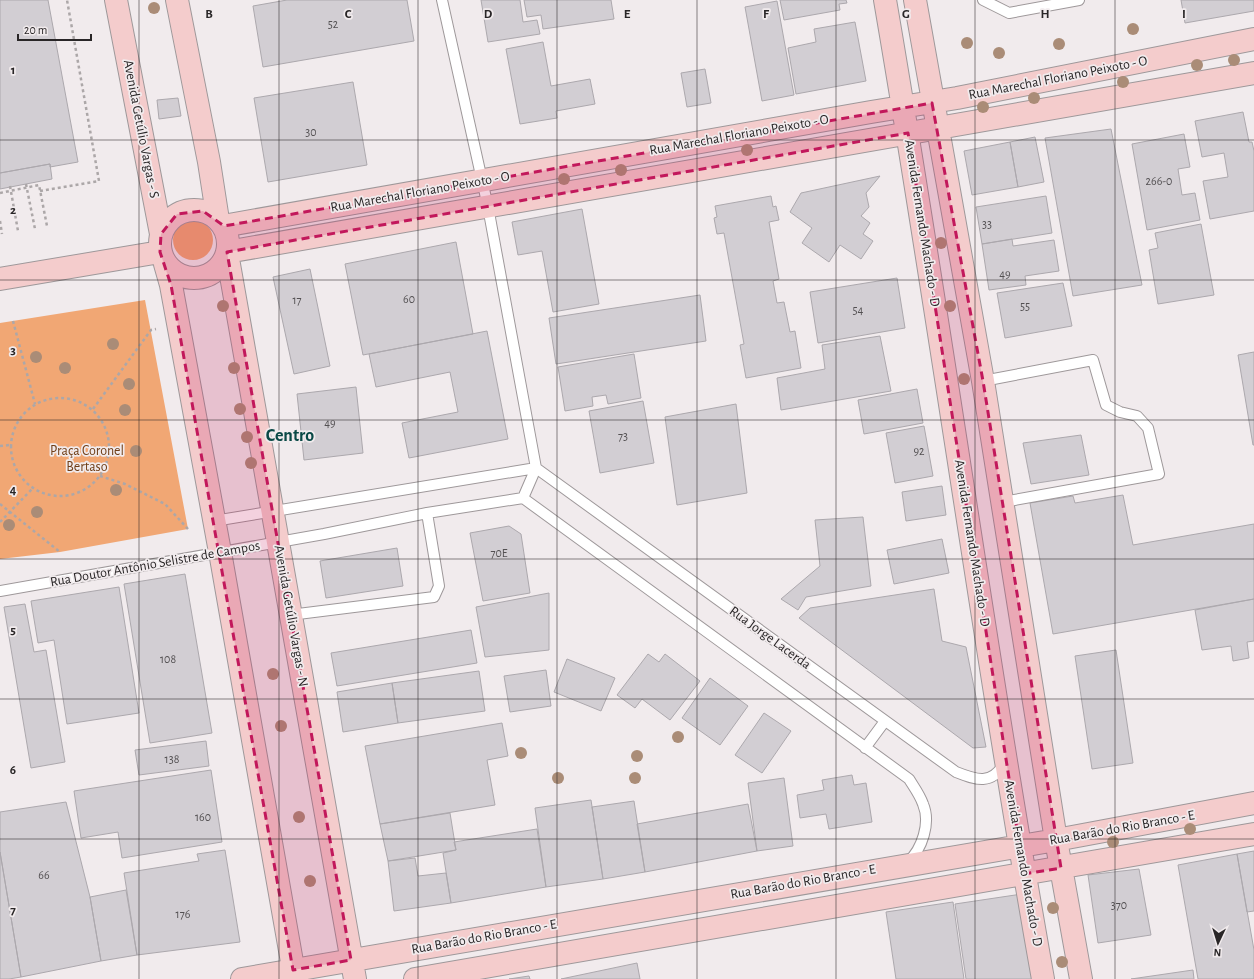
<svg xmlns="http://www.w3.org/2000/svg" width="1254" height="979" font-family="'Alegreya Sans',sans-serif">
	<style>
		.green { fill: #f1a774 }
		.building { fill: #d2ced3; stroke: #aca8ad }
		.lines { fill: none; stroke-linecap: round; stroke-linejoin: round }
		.lane-casing { stroke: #9e989a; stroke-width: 12 }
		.secondary-casing { stroke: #9e989a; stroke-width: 24 }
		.path { stroke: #aca7a8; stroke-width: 2.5; stroke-dasharray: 3 3; stroke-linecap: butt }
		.lane { stroke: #fff; stroke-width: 10 }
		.secondary { stroke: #f4cccc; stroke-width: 22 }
		.tree { fill: #aa8c77 }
		.marked { fill: #c2185b; fill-opacity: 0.2; stroke: #c2185b; stroke-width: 3; stroke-dasharray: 8 5; stroke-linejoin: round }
		.grid { fill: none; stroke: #292627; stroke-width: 1; stroke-opacity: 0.55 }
		.labels { text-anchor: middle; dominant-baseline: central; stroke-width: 3.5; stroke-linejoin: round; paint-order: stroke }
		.number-label { font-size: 12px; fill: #535052 }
		.street-label { font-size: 14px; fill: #292627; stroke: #f1ebed }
		.park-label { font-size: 14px; fill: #703e17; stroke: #f1ebed }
		.district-label { font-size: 18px; font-weight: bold; fill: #0a4946; stroke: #f1ebed }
		.grid-label { font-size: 13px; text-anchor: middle; font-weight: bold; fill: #292627; stroke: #f1ebed; stroke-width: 3.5; stroke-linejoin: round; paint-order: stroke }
	</style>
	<rect width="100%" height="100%" fill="#f1ebed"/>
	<path class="green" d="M173 240a20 20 0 1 1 40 0a20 20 0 1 1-40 0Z
		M145 300 188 529 60 552 0 559V323Z"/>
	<path class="building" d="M0 0H48L78 162 50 167V164L0 173Z
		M287 0H407L414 41 263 67 253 6Z
		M481 0H520L523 22 537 20 540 34 488 42Z
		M524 0H611L614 19 543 29 541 15 527 17Z
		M780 0H846L847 3 839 4 840 10 784 20Z
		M1181 0H1254V11L1185 23Z
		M777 1 794 95 762 101 745 7Z
		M855 22 866 81 796 94 788 48 816 42 814 29Z
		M543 42 551 86 590 79 595 104 556 111 557 118 520 124 506 49Z
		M705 69 711 103 687 107 681 73Z
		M353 82 367 165 268 182 254 98Z
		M178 98 181 116 159 119 157 100Z
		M1243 112 1249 142H1252L1254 151V211L1210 219 1203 181 1228 177 1224 153 1202 157 1195 121Z
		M1111 129 1142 285 1073 296 1045 138Z
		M1184 134 1190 167 1178 169 1182 195 1195 193 1200 220 1147 230 1132 144Z
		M1035 137 1044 182 1018 187 1010 142Z
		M1010 142 1018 187 972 195 964 151Z
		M50 164 52 179 0 189V173Z
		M880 176 866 193 869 207 861 216 870 223 863 234 873 241 861 259 840 245 829 262 802 243 812 228 790 212 801 193Z
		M771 196 773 207 776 206 779 220 769 222 779 279 773 281 777 303 784 302 790 332 795 331 801 368 746 378 740 345 744 344 724 233 717 234 714 218 717 217 715 206Z
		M1046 196 1052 233 982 244 976 207Z
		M582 209 599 304 553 312 542 251 518 255 512 222Z
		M1201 224 1214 295 1158 304 1149 250 1158 248 1155 233Z
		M1012 239 1013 246 1054 240 1059 271 1025 276 1026 285 989 290 982 244Z
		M456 242 473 334 363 355 345 264Z
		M310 269 330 366 294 374 273 277Z
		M897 278 905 328 818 343 810 292Z
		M1063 283 1072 326 1005 338 997 293Z
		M700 295 706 341 556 364 549 318Z
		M487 331 508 439 409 458 402 423 458 412 450 372 376 387 369 354Z
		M880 336 891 391 781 410 777 378 825 369 822 345Z
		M1254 352V445H1253L1238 355Z
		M634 354 641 398 608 404 606 395 592 397 593 406 565 411 558 367Z
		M356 387 363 453 304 460 297 394Z
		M917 389 923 423 864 434 858 400Z
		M643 401 654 463 600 473 589 411Z
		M736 404 747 493 677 505 665 417Z
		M924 426 933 476 895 483 886 433Z
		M1081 435 1089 475 1031 484 1023 443Z
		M942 486 946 515 906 521 902 492Z
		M1123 495 1133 545 1254 524V599L1053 634 1030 503 1073 496 1075 503Z
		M863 517 871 586 806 597 798 610 781 599 820 566 815 520Z
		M509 526 521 534 530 593 483 601 470 533Z
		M942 539 949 573 894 584 887 550Z
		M397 548 403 586 326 598 320 561Z
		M185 574 212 733 150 743 124 584Z
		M119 587 139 713 67 724 54 640 38 643 31 601Z
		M934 589 942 641 966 647 986 747 973 748 799 618 810 608Z
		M549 593V650L485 657 476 607Z
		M1254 599V641L1247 642 1249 658 1233 661 1231 646 1202 650 1195 610Z
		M25 604 34 652 46 650 65 762 31 768 4 607Z
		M471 630 477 663 337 686 331 653Z
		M1116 650 1133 763 1092 769 1075 656Z
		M648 654 659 662 665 654 700 681 670 720 642 699 635 708 617 695Z
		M567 659 615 678 601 711 554 692Z
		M546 670 551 706 510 712 504 676Z
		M479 671 485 711 398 723 392 683Z
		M710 678 748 706 720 745 682 718Z
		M392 683 398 723 343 732 337 692Z
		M764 713 791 731 762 773 735 755Z
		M502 723 508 756 487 760 495 805 380 824 365 746Z
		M206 741 209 766 139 775 135 750Z
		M211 770 222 842 122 858 118 832 81 838 74 791Z
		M852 775 854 785 866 783 872 822 829 829 826 814 800 818 797 795 824 790 822 780Z
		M784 778 793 846 757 851 748 783Z
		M591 800 603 879 546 887 535 808Z
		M634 801 645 872 603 879 592 807Z
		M66 802 90 897 101 961 21 977 0 852V812Z
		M748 804 757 851 645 872 637 824Z
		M450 813 456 850 388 861 380 824Z
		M537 829 546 887 451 903 443 853 456 850 454 842Z
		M225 850 240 942 137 955 124 873 199 861 197 854Z
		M1254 851V911L1247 912 1237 854Z
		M0 852 21 977 9 979H0Z
		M1237 854 1254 950V979H1198L1178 865Z
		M415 858 418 876 446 873 451 903 394 911 388 861Z
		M1139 869 1151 935 1098 943 1088 875Z
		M126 890 137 955 101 961 90 897Z
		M1022 894 1035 979H966L955 904Z
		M953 902 964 979H896L886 912Z
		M637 963 640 979H561Z
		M1193 970 1194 979H1131Z
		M529 976 530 979H509Z"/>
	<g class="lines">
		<defs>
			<path id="lane" d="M442 0 488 207 536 468 523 498
				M983 0 1009 13 1079 0
				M983 381 1093 360 1106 405 1120 412 1137 416 1148 428 1159 474 1003 502
				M523 498 909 779C914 787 920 795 923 804 931 823 922 849 908 862
				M214 521 536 468 956 772C976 780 992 786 1005 762
				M0 591 324 534 427 513 523 498
				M290 615 434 597 439 586 427 513
				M865 748 885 721"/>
			<path id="secondary" d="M116 0 161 234
				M177 0 209 162 218 220
				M885 0C941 326 985 654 1043 979
				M915 0 983 381 1056 840 1081 979
				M160 244a34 34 0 1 1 68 0a34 34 0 1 1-68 0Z
				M223 226 871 112 957 98 1254 39
				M227 252 1254 73
				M227 253 355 979
				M165 264 171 285 220 552 295 979
				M0 279 160 252
				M242 979 1056 840 1254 803
				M415 979 1254 834"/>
		</defs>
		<use href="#lane" class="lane-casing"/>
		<use href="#secondary" class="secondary-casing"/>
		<path class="path" d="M26 184 35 229
			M10 186 18 231
			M40 191 99 181 67 0
			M0 193 39 185 47 226
			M0 221 2 234
			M13 321 35 404
			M11 447a49 49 0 1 1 98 0a49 49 0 1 1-98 0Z
			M93 409 151 330 156 329
			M0 446 10 445
			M100 476 125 484 165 504 188 529
			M0 504 60 552
			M0 522 33 488"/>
		<use href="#lane" class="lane"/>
		<use href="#secondary" class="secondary"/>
	</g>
	<g class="tree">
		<circle cx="154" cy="8" r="6"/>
		<circle cx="1133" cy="29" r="6"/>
		<circle cx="967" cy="43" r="6"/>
		<circle cx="1059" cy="44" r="6"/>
		<circle cx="999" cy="53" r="6"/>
		<circle cx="1234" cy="60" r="6"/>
		<circle cx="1197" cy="65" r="6"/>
		<circle cx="1123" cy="82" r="6"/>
		<circle cx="1034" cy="98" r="6"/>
		<circle cx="983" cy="107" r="6"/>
		<circle cx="747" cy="150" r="6"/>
		<circle cx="621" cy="170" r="6"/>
		<circle cx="564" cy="179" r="6"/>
		<circle cx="941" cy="243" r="6"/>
		<circle cx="223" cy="306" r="6"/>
		<circle cx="950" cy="306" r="6"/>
		<circle cx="113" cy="344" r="6"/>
		<circle cx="36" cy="357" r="6"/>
		<circle cx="65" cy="368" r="6"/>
		<circle cx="234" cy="368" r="6"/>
		<circle cx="964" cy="379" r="6"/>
		<circle cx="129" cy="384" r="6"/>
		<circle cx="240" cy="409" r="6"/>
		<circle cx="125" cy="410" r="6"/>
		<circle cx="247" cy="437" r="6"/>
		<circle cx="136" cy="451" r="6"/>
		<circle cx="251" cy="463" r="6"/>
		<circle cx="116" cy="490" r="6"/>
		<circle cx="37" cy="512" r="6"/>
		<circle cx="9" cy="525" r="6"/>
		<circle cx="273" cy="674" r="6"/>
		<circle cx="281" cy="726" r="6"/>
		<circle cx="678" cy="737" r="6"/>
		<circle cx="521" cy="753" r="6"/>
		<circle cx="637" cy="756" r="6"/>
		<circle cx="558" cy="778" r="6"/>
		<circle cx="635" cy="778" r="6"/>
		<circle cx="299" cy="817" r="6"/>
		<circle cx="1190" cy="829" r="6"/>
		<circle cx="1113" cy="842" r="6"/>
		<circle cx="310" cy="881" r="6"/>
		<circle cx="1053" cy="908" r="6"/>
		<circle cx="1062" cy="962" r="6"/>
	</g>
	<path class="marked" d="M932 103 983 381 1061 868 1024 874 908 133 227 252 351 960 293 970 171 285 160 252 161 234 177 214 203 211 224 226Z"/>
	<path class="grid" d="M139 0V979M279 0V979M418 0V979M557 0V979M697 0V979M836 0V979M975 0V979M1115 0V979M0 140H1254M0 280H1254M0 420H1254M0 559H1254M0 699H1254M0 839H1254"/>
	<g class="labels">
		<g class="number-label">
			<text x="333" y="24">52</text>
			<text x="311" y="132">30</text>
			<text x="1159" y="181">266-0</text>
			<text x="987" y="224">33</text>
			<text x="1005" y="274">49</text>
			<text x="409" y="299">60</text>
			<text x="297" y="300">17</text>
			<text x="1025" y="306">55</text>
			<text x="858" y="310">54</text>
			<text x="330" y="423">49</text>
			<text x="623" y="436">73</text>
			<text x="919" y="451">92</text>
			<text x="499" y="553">70E</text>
			<text x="168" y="659">108</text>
			<text x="172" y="759">138</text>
			<text x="203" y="817">160</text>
			<text x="44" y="875">66</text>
			<text x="1119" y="905">370</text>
			<text x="183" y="914">176</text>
		</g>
		<g class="street-label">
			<text transform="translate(1058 78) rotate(-11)">Rua Marechal Floriano Peixoto - O</text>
			<text transform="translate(141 129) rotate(79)">Avenida Getúlio Vargas - S</text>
			<text transform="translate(739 135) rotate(-10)">Rua Marechal Floriano Peixoto - O</text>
			<text transform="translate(420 192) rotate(-10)">Rua Marechal Floriano Peixoto - O</text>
			<text transform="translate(922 223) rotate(81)">Avenida Fernando Machado - D</text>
			<text transform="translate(972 543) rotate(81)">Avenida Fernando Machado - D</text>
			<text transform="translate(155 564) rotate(-10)">Rua Doutor Antônio Selistre de Campos</text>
			<text transform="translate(291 616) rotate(80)">Avenida Getúlio Vargas - N</text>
			<text transform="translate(770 638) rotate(36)">Rua Jorge Lacerda</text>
			<text transform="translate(1122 828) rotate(-10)">Rua Barão do Rio Branco - E</text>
			<text transform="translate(1023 863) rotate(80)">Avenida Fernando Machado - D</text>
			<text transform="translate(803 882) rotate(-10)">Rua Barão do Rio Branco - E</text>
			<text transform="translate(484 937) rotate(-10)">Rua Barão do Rio Branco - E</text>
		</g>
		<g class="park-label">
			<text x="87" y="451">Praça Coronel<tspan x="87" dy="16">Bertaso</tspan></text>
		</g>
		<g class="district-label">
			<text x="290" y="436">Centro</text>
		</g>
	</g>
	<g class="grid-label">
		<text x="209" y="18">B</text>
		<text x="348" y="18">C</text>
		<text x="488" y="18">D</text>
		<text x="627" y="18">E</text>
		<text x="766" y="18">F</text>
		<text x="906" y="18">G</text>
		<text x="1045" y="18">H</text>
		<text x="1184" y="18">I</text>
		<text x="13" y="74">1</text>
		<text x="13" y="214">2</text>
		<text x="13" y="354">3</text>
		<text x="13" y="494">4</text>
		<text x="13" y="634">5</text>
		<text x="13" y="774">6</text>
		<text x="13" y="914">7</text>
	</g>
	<g transform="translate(1218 943) rotate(184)" stroke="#f1ebed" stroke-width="3" paint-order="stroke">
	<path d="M0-3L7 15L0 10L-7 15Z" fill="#292627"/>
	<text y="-6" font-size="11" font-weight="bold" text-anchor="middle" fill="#292627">N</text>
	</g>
	<path d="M18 34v6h73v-6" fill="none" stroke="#292627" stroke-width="2"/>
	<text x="24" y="34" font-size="12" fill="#292627" stroke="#f1ebed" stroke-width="3" paint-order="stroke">20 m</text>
</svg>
